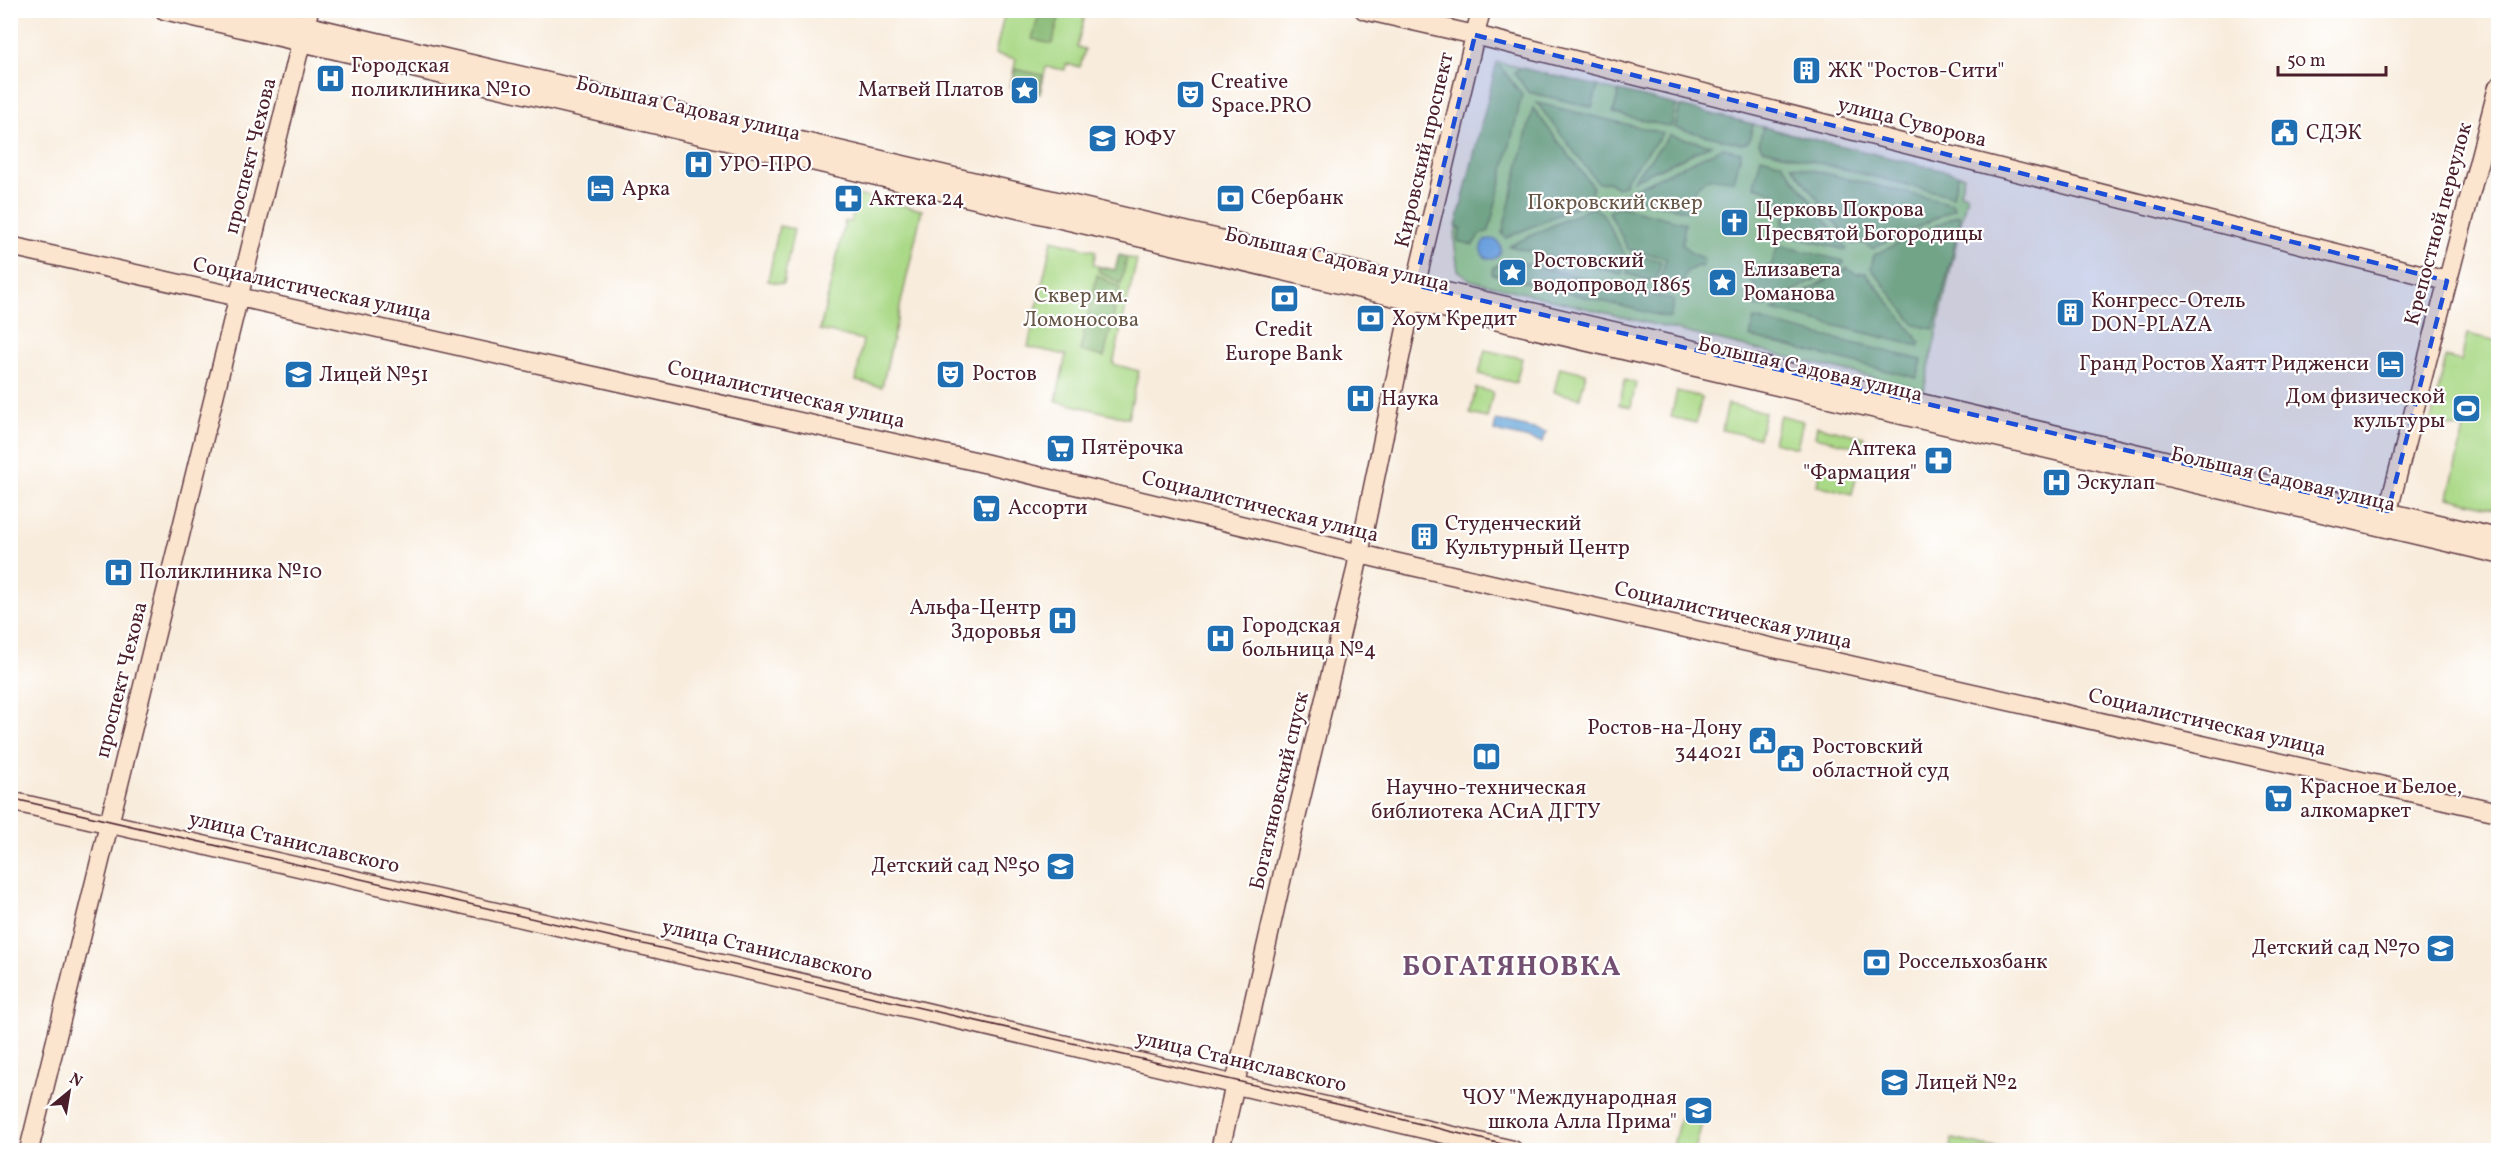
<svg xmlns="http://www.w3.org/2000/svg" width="2509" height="1161" font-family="Vollkorn,serif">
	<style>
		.green { fill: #aad987; stroke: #7a7c59; stroke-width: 1.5 }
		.forest { fill: #87b974; stroke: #686c50; stroke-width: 1.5 }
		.water { fill: #68a7db; stroke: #596383; stroke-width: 1.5 }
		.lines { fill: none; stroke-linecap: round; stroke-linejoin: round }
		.secondary-casing { stroke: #643e46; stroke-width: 21 }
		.secondary { stroke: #fbe5cf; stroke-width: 18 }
		.tram { stroke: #4a1f2b; stroke-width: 1.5 }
		.marked { fill: #1d4ed8; fill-opacity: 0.2; stroke: #1d4ed8; stroke-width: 4.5; stroke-dasharray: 12 8; stroke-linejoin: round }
		.labels { text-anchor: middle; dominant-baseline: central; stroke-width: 4.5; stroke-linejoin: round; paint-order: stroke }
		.poi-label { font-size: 21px; fill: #4a1f2b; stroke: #fff; text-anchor: start }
		.street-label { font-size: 21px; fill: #4a1f2b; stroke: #fff }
		.park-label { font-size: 21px; fill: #675747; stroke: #fff }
		.district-label { font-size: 27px; font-weight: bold; letter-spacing: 1.5px; fill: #734f71; stroke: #fff }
	</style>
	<rect width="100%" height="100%" fill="#fff"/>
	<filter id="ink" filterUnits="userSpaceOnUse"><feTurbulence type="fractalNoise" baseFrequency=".0167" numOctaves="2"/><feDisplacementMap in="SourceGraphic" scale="12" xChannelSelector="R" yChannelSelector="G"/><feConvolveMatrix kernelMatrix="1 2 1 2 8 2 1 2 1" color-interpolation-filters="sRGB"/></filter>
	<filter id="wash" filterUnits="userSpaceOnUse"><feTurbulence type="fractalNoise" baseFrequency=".008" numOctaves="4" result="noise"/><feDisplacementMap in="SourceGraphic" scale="24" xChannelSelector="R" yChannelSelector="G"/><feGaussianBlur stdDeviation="1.35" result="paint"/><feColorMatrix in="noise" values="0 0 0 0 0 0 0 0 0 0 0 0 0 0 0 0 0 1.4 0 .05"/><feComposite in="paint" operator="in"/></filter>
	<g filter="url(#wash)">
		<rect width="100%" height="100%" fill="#f8ecdc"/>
		<path class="green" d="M1005 11H1086L1077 47 1085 49 1080 67 1066 64 1065 70 1046 67 1040 94 1010 88 1016 59 995 54Z
			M1497 62 1964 176 1960 193 1967 195 1924 390 1470 280 1458 270 1454 239Z
			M857 195 922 210 882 387 856 381 863 340 820 330 845 221 851 222Z
			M779 226 794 229 783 284 768 281Z
			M1052 240 1096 251 1093 265 1115 270 1119 255 1137 260 1113 364 1139 371 1128 418 1056 401 1066 355 1028 347Z
			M2467 334 2498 341V509L2448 497 2464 430 2431 421 2446 357 2461 361Z
			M1485 350 1522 358 1516 383 1479 374Z
			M1560 367 1586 373 1580 398 1554 392Z
			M1625 380 1636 383 1631 407 1619 405Z
			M1476 388 1493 392 1487 418 1470 414Z
			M1677 391 1702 397 1696 423 1671 417Z
			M1728 404 1765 412 1759 438 1722 430Z
			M1780 415 1803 421 1797 448 1773 442Z
			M1817 426 1864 437 1863 442 1854 446 1815 437Z
			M1821 466 1857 474 1852 494 1817 485Z
			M1680 1118 1702 1123 1695 1150H1672Z
			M1952 1139 2005 1150H1949Z"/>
		<path class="forest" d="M1040 11H1061L1052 44 1032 39Z
			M1496 66H1500L1522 95 1489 231 1479 235 1473 245 1457 241 1461 228 1456 226Z
			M1521 68 1598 86 1592 107 1528 92 1514 72Z
			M1015 69 1043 75 1039 94 1032 92 1026 85 1011 88Z
			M1619 91 1676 105 1671 127 1613 113Z
			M1537 103 1663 133 1625 180 1626 184 1617 188 1609 182 1598 183Z
			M1680 106 1753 124 1749 141 1742 144 1675 128Z
			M1533 108 1593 187 1589 201 1506 238 1502 234Z
			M1763 127 1958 174 1953 196 1763 149 1759 143Z
			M1669 135 1711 145 1632 181 1669 136Z
			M1722 148 1741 152 1734 181C1702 173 1695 182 1688 211L1620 195Z
			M1761 157 1782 163 1847 248 1846 250 1781 234C1788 205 1786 194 1754 186Z
			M1791 165 1952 204 1955 209 1872 249 1863 243 1852 244Z
			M1618 206 1685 223 1682 244 1691 253 1704 259 1702 267 1697 266 1686 272 1682 288 1660 283 1666 258 1628 249 1609 212Z
			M1592 207 1602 213 1626 257 1622 274 1509 246Z
			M1958 215 1961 219 1934 329 1915 325 1871 268 1874 255Z
			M1778 245 1844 261V263L1764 308 1751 305 1756 287 1750 279 1744 277 1745 269 1771 266Z
			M1631 254 1661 261 1656 282 1627 274Z
			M1119 255 1127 257 1121 284 1098 271 1099 267 1115 270Z
			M1507 259 1674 300 1670 318 1492 274 1493 268Z
			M1847 268 1856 274 1866 273 1920 342 1919 346 1772 310Z
			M1097 275 1120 288 1116 306 1093 294Z
			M1092 297 1115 310 1104 357 1080 351Z
			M1754 319 1922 360 1917 378 1750 337Z"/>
		<path class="water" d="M1481 249a10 10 0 1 1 20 0a10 10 0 1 1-20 0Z
			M1496 420 1546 432 1543 442 1494 431Z"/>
	</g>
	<g filter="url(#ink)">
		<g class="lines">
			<defs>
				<path id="secondary" d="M164 10 2498 554
					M240 10 2498 538
					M1364 10 1475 35 2447 281
					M10 246 988 464 1381 559 2498 812
					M2388 511 2498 87
					M10 801 649 947 1513 1150
					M29 1150 309 10
					M1220 1150 1285 864 1355 574 1412 300 1481 10"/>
			</defs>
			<use href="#secondary" class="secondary-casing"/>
			<use href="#secondary" class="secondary"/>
			<path class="tram" d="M10 798 1380 1114 1526 1150"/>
		</g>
	</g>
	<path class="marked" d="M1475 35 2447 281 2388 511 1415 285Z"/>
	<defs>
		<symbol id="building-square" viewBox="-11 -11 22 22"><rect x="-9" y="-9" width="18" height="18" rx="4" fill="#1f6fb2" stroke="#fff"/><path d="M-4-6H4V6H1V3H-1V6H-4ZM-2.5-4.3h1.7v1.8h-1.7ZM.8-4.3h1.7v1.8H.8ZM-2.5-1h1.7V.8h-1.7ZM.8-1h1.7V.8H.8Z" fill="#fff"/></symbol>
		<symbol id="hospital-square" viewBox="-11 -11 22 22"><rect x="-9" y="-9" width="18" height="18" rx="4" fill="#1f6fb2" stroke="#fff"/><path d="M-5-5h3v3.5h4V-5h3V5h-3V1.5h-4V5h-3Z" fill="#fff"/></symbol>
		<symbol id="sight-square" viewBox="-11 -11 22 22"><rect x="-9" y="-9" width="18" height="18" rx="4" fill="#1f6fb2" stroke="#fff"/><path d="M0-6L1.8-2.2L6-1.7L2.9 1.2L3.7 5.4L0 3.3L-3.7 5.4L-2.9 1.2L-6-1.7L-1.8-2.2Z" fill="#fff"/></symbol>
		<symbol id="theatre-square" viewBox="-11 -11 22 22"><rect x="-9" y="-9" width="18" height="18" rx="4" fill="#1f6fb2" stroke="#fff"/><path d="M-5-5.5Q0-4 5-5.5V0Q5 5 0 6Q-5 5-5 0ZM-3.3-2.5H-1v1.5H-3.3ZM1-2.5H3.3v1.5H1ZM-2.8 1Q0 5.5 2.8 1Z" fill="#fff"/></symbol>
		<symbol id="civic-square" viewBox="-11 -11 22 22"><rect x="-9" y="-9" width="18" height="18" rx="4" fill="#1f6fb2" stroke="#fff"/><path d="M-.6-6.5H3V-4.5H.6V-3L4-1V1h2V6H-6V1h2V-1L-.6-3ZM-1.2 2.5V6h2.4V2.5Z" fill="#fff"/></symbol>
		<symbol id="university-square" viewBox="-11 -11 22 22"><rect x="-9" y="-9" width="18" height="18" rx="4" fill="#1f6fb2" stroke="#fff"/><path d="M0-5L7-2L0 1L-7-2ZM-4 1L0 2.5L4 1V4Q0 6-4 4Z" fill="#fff"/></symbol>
		<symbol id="hotel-square" viewBox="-11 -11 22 22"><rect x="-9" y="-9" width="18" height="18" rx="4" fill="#1f6fb2" stroke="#fff"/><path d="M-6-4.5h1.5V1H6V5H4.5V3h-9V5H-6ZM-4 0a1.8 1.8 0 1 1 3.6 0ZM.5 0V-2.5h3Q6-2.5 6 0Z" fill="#fff"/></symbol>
		<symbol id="bank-square" viewBox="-11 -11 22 22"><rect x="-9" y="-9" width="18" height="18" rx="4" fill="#1f6fb2" stroke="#fff"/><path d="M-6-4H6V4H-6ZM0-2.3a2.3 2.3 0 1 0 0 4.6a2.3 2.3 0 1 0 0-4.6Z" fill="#fff"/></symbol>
		<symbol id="pharmacy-square" viewBox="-11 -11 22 22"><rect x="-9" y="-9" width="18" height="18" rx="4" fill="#1f6fb2" stroke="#fff"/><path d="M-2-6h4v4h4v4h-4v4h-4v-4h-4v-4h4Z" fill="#fff"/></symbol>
		<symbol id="church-square" viewBox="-11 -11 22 22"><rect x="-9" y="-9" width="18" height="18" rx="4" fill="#1f6fb2" stroke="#fff"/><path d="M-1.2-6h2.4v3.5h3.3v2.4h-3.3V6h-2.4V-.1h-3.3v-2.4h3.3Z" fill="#fff"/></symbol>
		<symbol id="school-square" viewBox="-11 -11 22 22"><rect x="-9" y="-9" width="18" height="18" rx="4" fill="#1f6fb2" stroke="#fff"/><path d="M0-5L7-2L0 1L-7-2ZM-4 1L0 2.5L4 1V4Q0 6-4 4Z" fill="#fff"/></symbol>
		<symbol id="stadium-square" viewBox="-11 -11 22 22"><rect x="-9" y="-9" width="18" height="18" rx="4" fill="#1f6fb2" stroke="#fff"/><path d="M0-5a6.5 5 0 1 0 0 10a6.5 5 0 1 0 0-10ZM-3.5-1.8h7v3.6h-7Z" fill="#fff"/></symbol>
		<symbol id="supermarket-square" viewBox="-11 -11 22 22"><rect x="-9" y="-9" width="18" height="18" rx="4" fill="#1f6fb2" stroke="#fff"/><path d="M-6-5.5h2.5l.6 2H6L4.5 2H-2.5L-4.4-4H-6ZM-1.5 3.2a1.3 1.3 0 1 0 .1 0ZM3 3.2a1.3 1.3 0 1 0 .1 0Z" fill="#fff"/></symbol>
		<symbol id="library-square" viewBox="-11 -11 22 22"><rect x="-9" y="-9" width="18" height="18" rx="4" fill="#1f6fb2" stroke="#fff"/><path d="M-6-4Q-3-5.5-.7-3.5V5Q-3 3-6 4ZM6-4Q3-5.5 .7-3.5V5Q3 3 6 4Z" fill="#fff"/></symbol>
	</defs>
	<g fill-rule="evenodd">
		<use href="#building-square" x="1790" y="54" width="33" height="33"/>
		<use href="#hospital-square" x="314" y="62" width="33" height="33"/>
		<use href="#sight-square" x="1008" y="74" width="33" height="33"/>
		<use href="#theatre-square" x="1174" y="78" width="33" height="33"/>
		<use href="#civic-square" x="2268" y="116" width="33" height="33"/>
		<use href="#university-square" x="1086" y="122" width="33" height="33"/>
		<use href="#hospital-square" x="682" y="148" width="33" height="33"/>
		<use href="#hotel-square" x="584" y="172" width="33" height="33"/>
		<use href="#bank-square" x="1214" y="182" width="33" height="33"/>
		<use href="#pharmacy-square" x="832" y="182" width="33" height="33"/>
		<use href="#church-square" x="1718" y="206" width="33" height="33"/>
		<use href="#sight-square" x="1496" y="256" width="33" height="33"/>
		<use href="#sight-square" x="1706" y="266" width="33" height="33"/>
		<use href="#bank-square" x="1268" y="282" width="33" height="33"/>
		<use href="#building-square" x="2054" y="296" width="33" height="33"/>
		<use href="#bank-square" x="1354" y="302" width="33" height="33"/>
		<use href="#hotel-square" x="2374" y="348" width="33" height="33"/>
		<use href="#theatre-square" x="934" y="358" width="33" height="33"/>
		<use href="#school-square" x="282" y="358" width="33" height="33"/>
		<use href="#hospital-square" x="1344" y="382" width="33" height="33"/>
		<use href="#stadium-square" x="2450" y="392" width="33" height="33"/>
		<use href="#supermarket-square" x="1044" y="432" width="33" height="33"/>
		<use href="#pharmacy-square" x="1922" y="444" width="33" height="33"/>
		<use href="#hospital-square" x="2040" y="466" width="33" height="33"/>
		<use href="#supermarket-square" x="970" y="492" width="33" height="33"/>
		<use href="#building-square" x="1408" y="520" width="33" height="33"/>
		<use href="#hospital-square" x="102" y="556" width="33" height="33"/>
		<use href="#hospital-square" x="1046" y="604" width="33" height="33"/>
		<use href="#hospital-square" x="1204" y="622" width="33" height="33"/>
		<use href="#civic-square" x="1746" y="724" width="33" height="33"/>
		<use href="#library-square" x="1470" y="740" width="33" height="33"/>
		<use href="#civic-square" x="1774" y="742" width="33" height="33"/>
		<use href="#supermarket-square" x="2262" y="782" width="33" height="33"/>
		<use href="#school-square" x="1044" y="850" width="33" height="33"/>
		<use href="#school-square" x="2424" y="932" width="33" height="33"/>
		<use href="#bank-square" x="1860" y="946" width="33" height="33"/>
		<use href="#school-square" x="1878" y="1066" width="33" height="33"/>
		<use href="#school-square" x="1682" y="1094" width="33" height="33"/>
	</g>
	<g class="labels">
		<g class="poi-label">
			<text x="351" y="66">Городская<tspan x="351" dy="24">поликлиника №10</tspan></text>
			<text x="1828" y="71">ЖК "Ростов-Сити"</text>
			<text x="1211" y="82">Creative<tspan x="1211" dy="24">Space.PRO</tspan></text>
			<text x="1004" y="90" text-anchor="end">Матвей Платов</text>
			<text x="2306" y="133">СДЭК</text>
			<text x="1124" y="139">ЮФУ</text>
			<text x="719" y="165">УРО-ПРО</text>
			<text x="622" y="189">Арка</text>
			<text x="1251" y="198">Сбербанк</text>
			<text x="869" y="199">Актека 24</text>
			<text x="1756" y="210">Церковь Покрова<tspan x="1756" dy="24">Пресвятой Богородицы</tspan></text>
			<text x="1533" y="261">Ростовский<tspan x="1533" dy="24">водопровод 1865</tspan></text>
			<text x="1743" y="270">Елизавета<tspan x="1743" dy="24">Романова</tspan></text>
			<text x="2091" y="301">Конгресс-Отель<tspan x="2091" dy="24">DON-PLAZA</tspan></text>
			<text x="1392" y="319">Хоум Кредит</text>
			<text x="1284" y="330" text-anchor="middle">Credit<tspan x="1284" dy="24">Europe Bank</tspan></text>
			<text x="2369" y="364" text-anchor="end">Гранд Ростов Хаятт Ридженси</text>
			<text x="972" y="374">Ростов</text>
			<text x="319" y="375">Лицей №51</text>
			<text x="2445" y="397" text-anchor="end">Дом физической<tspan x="2445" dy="24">культуры</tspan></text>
			<text x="1381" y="399">Наука</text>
			<text x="1081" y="448">Пятёрочка</text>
			<text x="1917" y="449" text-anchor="end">Аптека<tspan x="1917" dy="24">"Фармация"</tspan></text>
			<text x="2077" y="483">Эскулап</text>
			<text x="1008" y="508">Ассорти</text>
			<text x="1445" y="524">Студенческий<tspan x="1445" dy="24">Культурный Центр</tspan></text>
			<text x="139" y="572">Поликлиника №10</text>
			<text x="1041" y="608" text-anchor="end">Альфа-Центр<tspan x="1041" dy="24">Здоровья</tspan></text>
			<text x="1242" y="626">Городская<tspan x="1242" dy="24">больница №4</tspan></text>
			<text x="1742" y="728" text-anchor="end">Ростов-на-Дону<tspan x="1742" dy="24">344021</tspan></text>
			<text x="1812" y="747">Ростовский<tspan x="1812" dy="24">областной суд</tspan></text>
			<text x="2300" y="787">Красное и Белое,<tspan x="2300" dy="24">алкомаркет</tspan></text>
			<text x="1486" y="788" text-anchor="middle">Научно-техническая<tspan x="1486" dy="24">библиотека АСиА ДГТУ</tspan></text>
			<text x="1040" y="866" text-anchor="end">Детский сад №50</text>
			<text x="2420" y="948" text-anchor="end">Детский сад №70</text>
			<text x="1898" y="962">Россельхозбанк</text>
			<text x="1915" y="1083">Лицей №2</text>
			<text x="1677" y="1098" text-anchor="end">ЧОУ "Международная<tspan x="1677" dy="24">школа Алла Прима"</tspan></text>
		</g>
		<g class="street-label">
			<text transform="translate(688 109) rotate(13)">Большая Садовая улица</text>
			<text transform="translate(1912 123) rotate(14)">улица Суворова</text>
			<text transform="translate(1425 150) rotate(-77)">Кировский проспект</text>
			<text transform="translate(251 156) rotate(-76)">проспект Чехова</text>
			<text transform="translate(2439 224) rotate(-75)">Крепостной переулок</text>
			<text transform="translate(1337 260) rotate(13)">Большая Садовая улица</text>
			<text transform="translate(312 290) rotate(12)">Социалистическая улица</text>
			<text transform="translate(1810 370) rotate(13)">Большая Садовая улица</text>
			<text transform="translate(786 395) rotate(13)">Социалистическая улица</text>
			<text transform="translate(2283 480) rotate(13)">Большая Садовая улица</text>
			<text transform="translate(1260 507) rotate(14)">Социалистическая улица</text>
			<text transform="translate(1733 616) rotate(13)">Социалистическая улица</text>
			<text transform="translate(122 680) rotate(-76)">проспект Чехова</text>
			<text transform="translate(2207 723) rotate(13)">Социалистическая улица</text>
			<text transform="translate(1280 791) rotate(-77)">Богатяновский спуск</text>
			<text transform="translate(294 843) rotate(13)">улица Станиславского</text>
			<text transform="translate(767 951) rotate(13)">улица Станиславского</text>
			<text transform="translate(1241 1062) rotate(13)">улица Станиславского</text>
		</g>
		<g class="park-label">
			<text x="1615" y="203">Покровский сквер</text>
			<text x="1081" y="296">Сквер им.<tspan x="1081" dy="24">Ломоносова</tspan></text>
		</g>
		<g class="district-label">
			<text x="1512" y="968">БОГАТЯНОВКА</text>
		</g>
	</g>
	<rect width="2509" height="1161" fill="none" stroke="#fff" stroke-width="36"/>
	<g transform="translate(69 1092) rotate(30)" stroke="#ffffff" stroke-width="4.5" paint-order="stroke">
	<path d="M0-4.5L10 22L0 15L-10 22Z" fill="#4a1f2b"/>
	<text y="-9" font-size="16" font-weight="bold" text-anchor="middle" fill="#4a1f2b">N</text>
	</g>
	<path d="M2278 66v9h108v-9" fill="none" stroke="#4a1f2b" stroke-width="3"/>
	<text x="2287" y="66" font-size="18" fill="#4a1f2b" stroke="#ffffff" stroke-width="4.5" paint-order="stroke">50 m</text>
</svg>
